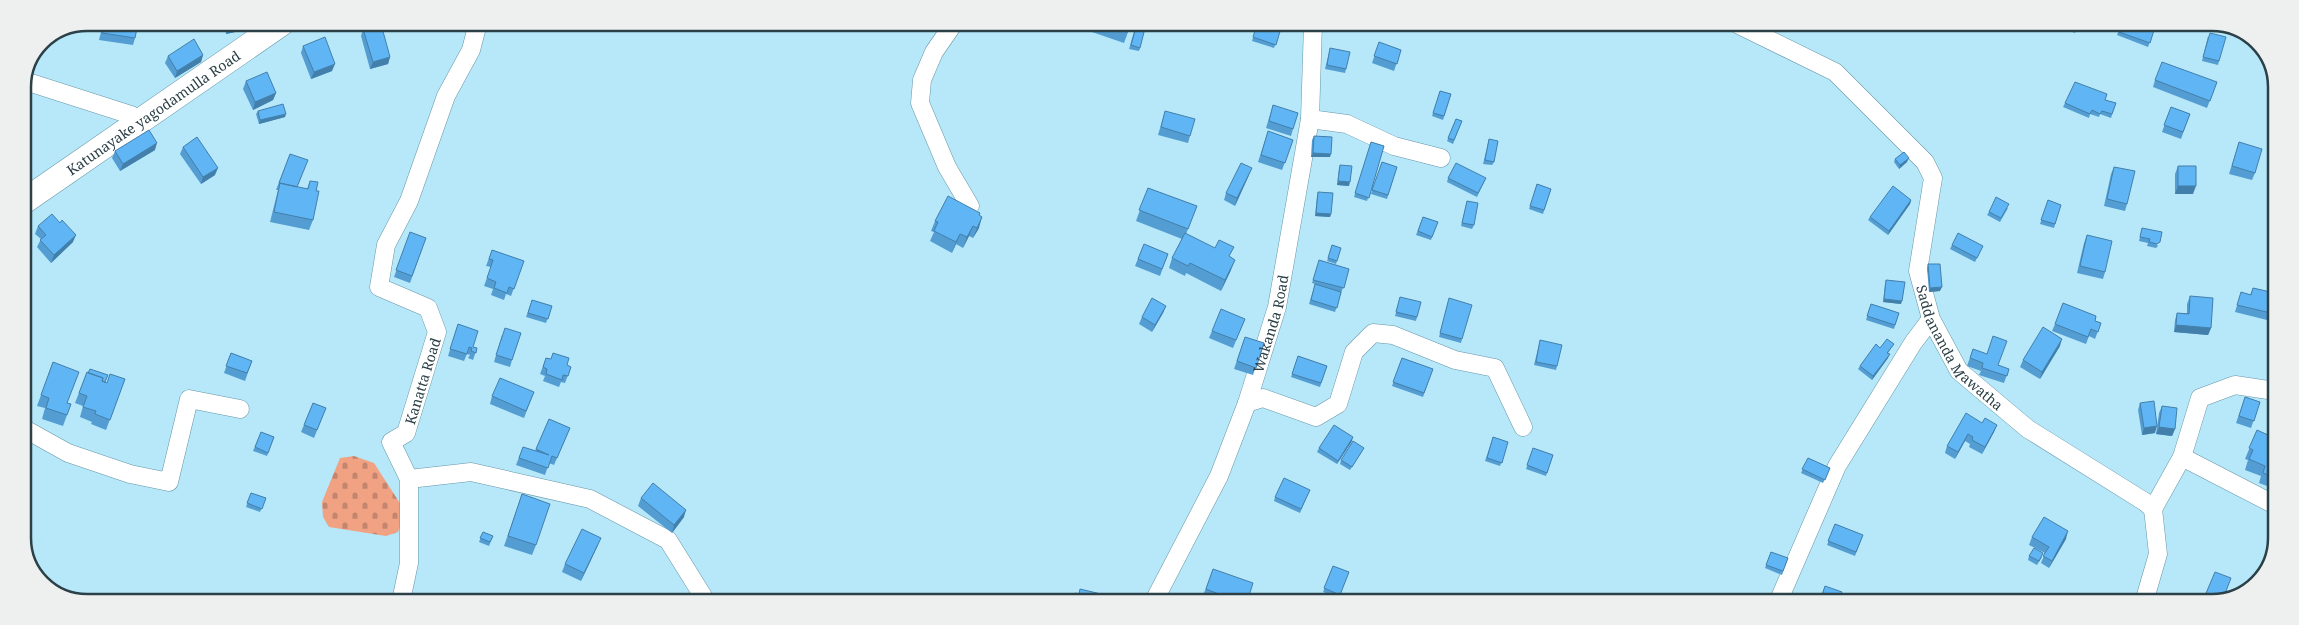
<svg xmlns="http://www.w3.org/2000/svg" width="2299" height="625" font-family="'Noto Serif',serif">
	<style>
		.cemetery { fill: url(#cemetery-stones) }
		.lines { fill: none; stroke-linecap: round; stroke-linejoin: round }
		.minor-casing { stroke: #6696a7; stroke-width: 19 }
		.secondary-casing { stroke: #6696a7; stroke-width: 26 }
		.minor { stroke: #fff; stroke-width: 18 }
		.secondary { stroke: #fff; stroke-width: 25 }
		.wall { fill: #539dd2 }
		.shaded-wall { fill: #437fab }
		.building { fill: #60b6f4; stroke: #437fab }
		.labels { text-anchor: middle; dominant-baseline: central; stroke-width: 4; stroke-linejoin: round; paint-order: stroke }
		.street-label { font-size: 14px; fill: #2b4047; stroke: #fff }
		.rim { fill: none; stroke: #2b4047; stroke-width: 2.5 }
	</style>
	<defs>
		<pattern id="cemetery-stones" width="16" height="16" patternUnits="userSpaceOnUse" patternTransform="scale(1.25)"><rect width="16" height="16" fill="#f0a283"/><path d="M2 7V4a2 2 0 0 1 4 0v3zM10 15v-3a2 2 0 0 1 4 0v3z" fill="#c3856d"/></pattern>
	</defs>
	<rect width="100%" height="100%" fill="#b6e8fa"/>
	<path class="cemetery" d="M354 456 374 463 405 511 398 532 386 536 329 527 323 517 322 502 340 458Z"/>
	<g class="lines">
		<defs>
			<g id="minor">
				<path d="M954 23 934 52 922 80 920 103 947 167 970 206"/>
				<path id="s1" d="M1737 24 1835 72 1925 162 1933 178 1918 271 1931 319 1959 371 2028 429 2145 502 2153 509"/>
				<path d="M25 81 131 115 139 121"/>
				<path d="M1310 119 1347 124 1394 146 1441 158"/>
				<path d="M1247 403 1263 398 1316 417 1338 404 1354 352 1373 333 1393 335 1455 360 1495 368 1523 427"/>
				<path d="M23 428 68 453 130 474 169 482 189 399 240 409"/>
				<path d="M2182 457 2275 505"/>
				<path d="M409 479 471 472 590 499 668 540 706 601"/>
				<path d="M2153 509 2182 457 2200 398 2235 385 2275 391"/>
				<path id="s2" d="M401 601 409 563V479L391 442 406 433 437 332 428 308 379 287 386 245 409 201 446 96 471 50 478 23"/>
				<path id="s3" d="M1154 601 1219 476 1247 403 1277 307 1310 119 1313 24"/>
				<path d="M1778 602 1837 466 1913 343 1931 319"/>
				<path d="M2144 602 2158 554 2153 509"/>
			</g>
			<g id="secondary">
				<path id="s4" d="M23 202 282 23"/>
			</g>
		</defs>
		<use href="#minor" class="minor-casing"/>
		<use href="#secondary" class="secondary-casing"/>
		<use href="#minor" class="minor"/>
		<use href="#secondary" class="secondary"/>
	</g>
	<path class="wall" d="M88 22 138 23 135 38 133 45 99 40 101 32 79 29V26Z
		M224 23H247L244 30 226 34Z
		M982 23H1008L1005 32Z
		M1018 23H1034L1032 29Z
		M1084 24H1131L1124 43 1092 32 1094 27Z
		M1136 24 1140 48 1139 51 1129 49Z
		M1257 24 1281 28 1274 48 1252 41Z
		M2051 24H2078L2075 33Z
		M2121 25 2155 27 2148 47 2117 35Z
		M363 29 390 57 388 64 370 69 361 36Z
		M2208 36 2219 61 2218 65 2202 61Z
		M1379 42 1401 50 1394 71 1372 63Z
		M303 46 332 71 311 79 301 53Z
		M1330 48 1346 69 1345 73 1325 69Z
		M203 55 201 62 175 78 165 63 168 56Z
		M2155 80 2217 82 2207 108 2153 87Z
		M246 81 276 93 273 100 253 110 243 89Z
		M1440 91 1451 94 1443 120 1432 116Z
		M2105 100 2116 103 2111 118 2100 114 2099 117 2090 114 2089 118 2063 107 2065 103Z
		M1273 105 1293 129 1291 136 1266 128Z
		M2171 107 2190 114 2181 139 2162 132Z
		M258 111 285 117 259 124 256 114Z
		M1165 111 1190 136 1188 143 1158 135Z
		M1456 119 1462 121 1453 144 1447 141Z
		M1268 131 1293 140 1282 170 1258 162Z
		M1314 136 1330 157H1311L1312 140Z
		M1489 139 1494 162 1492 165 1483 164Z
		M1371 142 1384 146 1367 201 1354 197Z
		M2239 142 2255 173 2252 180 2229 174Z
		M183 147 215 175 201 184 180 154Z
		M155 150 120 171 112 158 115 151Z
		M290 154 297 187 307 189 310 181 316 191 313 220 309 230 270 222 278 190H276Z
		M1895 159 1907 162 1899 169 1894 162Z
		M1382 162 1397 167 1387 199 1371 194Z
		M1340 165 1349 186 1337 185 1339 168Z
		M2178 166 2193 194H2175V174Z
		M2114 167 2127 204 2125 211 2104 206 2111 174Z
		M1249 175 1235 206 1224 200 1226 193Z
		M1448 178H1486L1477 197 1447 182Z
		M1537 184 1551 189 1543 214 1529 209Z
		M1148 188 1197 206 1186 234 1230 257 1231 270 1221 291 1186 273 1185 276 1169 268 1172 258 1182 239 1136 221Z
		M1318 192 1331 214 1330 217 1315 216 1317 196Z
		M1911 200 1910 204 1888 235 1868 220 1870 217Z
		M2048 200 2061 205 2054 228 2040 224Z
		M1467 201 1474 225 1472 229 1461 226Z
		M2008 208 2000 222 1987 215 1989 212Z
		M979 215V228L973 238 969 236 963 248 956 244 952 253 930 241 934 232 931 231 935 221Z
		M1423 217 1438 222 1431 240 1416 235Z
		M38 226 73 242 51 263 37 247 41 239 35 234Z
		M2142 228 2158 246 2156 248 2147 246 2148 243 2139 241Z
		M410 232 426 238 410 283 394 277Z
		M2087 235 2105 272 2103 279 2077 273 2084 243Z
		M1144 244 1168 254 1160 276 1135 266Z
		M1332 245 1341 248 1336 264 1327 261Z
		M1952 245 1983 246 1975 262 1950 249Z
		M492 250 524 261 511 296 506 294 504 300 491 295 493 289 484 286 491 267 486 266Z
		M1319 260 1349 269 1335 312 1309 304 1315 284 1312 283Z
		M1928 264 1940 291 1929 292 1927 268Z
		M1886 280 1901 304 1883 302 1885 284Z
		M2253 288 2275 293V322L2235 312 2241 292 2250 295Z
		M2190 296 2211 328 2208 335 2174 332 2175 320 2177 313H2187V304Z
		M1400 297 1417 317 1416 321 1395 316Z
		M532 300 552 306 546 323 526 317Z
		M1448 302 1462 339 1461 343 1439 337Z
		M1871 304 1899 313 1894 329 1866 320Z
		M1166 306 1163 313 1152 332 1139 324 1142 317Z
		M1245 319 1233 348 1209 338 1212 331Z
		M2095 321 2101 323 2095 339 2089 336 2086 344 2052 331 2055 324Z
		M458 324 473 347 477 348 473 360 468 358 470 355 467 354 464 361 448 356Z
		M502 335 512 360 510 367 494 362Z
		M1245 337 1264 343 1253 375 1234 369Z
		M1540 340 1557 366 1556 370 1534 365Z
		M1894 344 1888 353V358L1872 380 1858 369 1860 366 1880 348Z
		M2060 346 2040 379 2020 367 2023 360Z
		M1973 349 1998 365 2009 369 2004 383 1979 375 1981 371 1967 366Z
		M231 353 252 361 245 381 224 373Z
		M1298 356 1327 366 1320 387 1291 377Z
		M546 358 571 367 565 383 561 382 559 387 543 381 545 376 540 374Z
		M1402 358 1433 369 1423 397 1392 386Z
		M53 362 67 403 71 404 63 426 42 419 45 408 37 406Z
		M87 372 107 383 125 379 106 430 91 424 92 422 80 417 83 406 75 403Z
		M534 392 524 418 490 404 492 396Z
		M2245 397 2260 402 2251 428 2236 423Z
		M313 403 326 408 314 438 301 432Z
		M2140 403 2155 433 2142 435 2138 410Z
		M2162 406 2175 429 2172 436 2156 434 2159 413Z
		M549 419 570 428 554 465 549 463 545 475 516 465 523 447 535 451Z
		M1982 423 1997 425 1994 432 1982 454 1969 447 1970 444 1965 441 1955 459 1945 453 1947 446Z
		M2275 429V489L2259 483 2261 476 2245 470 2248 460 2245 459 2257 430 2268 435Z
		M261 432 274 437 267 456 253 451Z
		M1493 437 1508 442 1500 466 1485 461Z
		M1352 441 1337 464 1317 452 1319 448Z
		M1364 448 1362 451 1350 470 1340 464 1341 460Z
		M1533 448 1553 455 1546 476 1526 469Z
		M1808 458 1830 468 1823 483 1801 473Z
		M251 493 266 498 260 512 246 507Z
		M522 494 536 545 532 555 504 546Z
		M1308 494 1300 513 1274 501 1275 497Z
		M641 498 684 517 672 533 638 506Z
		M1835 524 1863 535 1855 556 1827 545Z
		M483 532 493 536 489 546 479 542Z
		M2032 537 2066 539 2049 568 2041 563 2045 553 2029 545Z
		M598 545 581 581 562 572 565 564Z
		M1771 552 1788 558 1782 575 1765 568Z
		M2029 556 2042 557 2037 565 2028 560Z
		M1333 566 1349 572 1338 598 1323 592Z
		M1213 569 1247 602H1227L1204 593Z
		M1825 586 1838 602 1819 601Z
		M2204 598H2223L2212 602H2203Z"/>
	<path class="shaded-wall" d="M88 22 103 24 101 32 79 29 80 26Z
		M247 23 244 30 226 34 229 27Z
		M203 55 201 62 175 78 177 71Z
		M390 57 388 64 370 69 373 62Z
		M335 64 332 71 311 79 314 72Z
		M276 93 273 100 253 110 255 102Z
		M286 114 285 117 259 124 260 120Z
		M157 143 155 150 120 171 123 164Z
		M1313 153 1331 154 1330 157H1311Z
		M1909 158 1907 162 1899 169 1900 165Z
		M218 168 215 175 201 184 203 177Z
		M1252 168 1249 175 1235 206 1237 198Z
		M1338 181 1350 182 1349 186 1337 185Z
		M2178 186H2196L2193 194H2175Z
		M1911 200 1910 204 1888 235 1889 231Z
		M1316 213 1331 214 1330 217 1315 216Z
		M982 217 979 228 973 238 977 228Z
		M973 226 969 236 963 248 967 237Z
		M960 234 956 244 952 253 956 242Z
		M76 235 73 242 51 263 54 255Z
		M1235 260 1231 270 1221 291 1225 280Z
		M1942 287 1940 291 1929 292 1930 288Z
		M1884 299 1902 301 1901 304 1883 302Z
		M1166 306 1163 313 1152 332 1155 325Z
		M2176 325 2211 328 2208 335 2174 332Z
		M2062 339 2060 346 2040 379 2042 372Z
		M1890 354 1888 358 1872 380 1873 376Z
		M1997 425 1994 432 1982 454 1985 447Z
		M2157 426 2155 433 2142 435 2144 428Z
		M2159 427 2175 429 2172 436 2156 434Z
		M1968 434 1965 441 1955 459 1958 452Z
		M1353 437 1352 441 1337 464 1338 461Z
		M686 510 684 517 672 533 674 525Z
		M2068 531 2066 539 2049 568 2052 561Z
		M601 538 598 545 581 581 584 573Z"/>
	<path class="building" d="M88 22 138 23 135 38 102 33 103 24Z
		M228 23H246L229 27Z
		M381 24 390 57 373 62 363 29Z
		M1101 24H1131L1128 32Z
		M1137 24H1146L1140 48 1131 45Z
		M1257 24H1270L1281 28 1276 45 1253 37Z
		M2063 24H2078L2076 29Z
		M2121 25H2149L2155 27 2150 43 2119 32Z
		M2210 33 2226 37 2219 61 2203 57Z
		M325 37 335 64 314 72 303 46Z
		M194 39 203 55 177 71 168 56Z
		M1379 42 1401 50 1397 64 1374 56Z
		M1330 48 1350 52 1346 69 1327 65Z
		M2162 62 2217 82 2210 101 2155 80Z
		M267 72 276 93 255 102 246 81Z
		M2075 82 2107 94 2105 100 2116 103 2112 114 2102 111 2100 114 2092 110 2090 114 2065 103Z
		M1440 91 1451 94 1444 116 1433 113Z
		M283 104 286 114 260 120 258 111Z
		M1273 105 1298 113 1293 129 1269 121Z
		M2171 107 2190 114 2183 132 2164 125Z
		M1165 111 1195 119 1190 136 1161 127Z
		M1456 119 1462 121 1454 140 1448 138Z
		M149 130 157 143 123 164 115 151Z
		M1268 131 1293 140 1285 163 1261 155Z
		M1314 136 1332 137 1331 154 1313 153Z
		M197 137 218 168 203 177 183 147Z
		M1489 139 1498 141 1494 162 1485 160Z
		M1371 142 1384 146 1369 198 1355 193Z
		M2239 142 2262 149 2255 173 2232 166Z
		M1904 152 1909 158 1900 165 1895 159Z
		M290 154 308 160 297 187 279 183Z
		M1382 162 1397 167 1388 195 1372 190Z
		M1241 163 1252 168 1237 198 1226 193Z
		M1456 163 1486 178 1478 193 1448 178Z
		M1340 165 1352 166 1350 182 1338 181Z
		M2178 166H2196V186H2178Z
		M2114 167 2135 171 2127 204 2107 199Z
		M310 181 318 182 316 191H319L313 220 274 212 280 183 308 189Z
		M1537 184 1551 189 1544 210 1530 206Z
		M1893 186 1911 200 1889 231 1870 217Z
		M1148 188 1197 206 1188 229 1139 210Z
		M1318 192 1333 193 1331 214 1316 213Z
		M948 196 980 213 979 215 982 217 977 228 973 226 967 237 960 234 956 242 934 231 938 222 935 221Z
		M1996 197 2009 204 2001 218 1989 212Z
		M2048 200 2061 205 2055 224 2041 220Z
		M1467 201 1478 203 1474 225 1462 223Z
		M52 214 60 223 62 220 76 235 54 255 40 240 46 235 38 226Z
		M1423 217 1438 222 1432 237 1418 231Z
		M2142 228 2162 232 2160 242 2157 244 2149 242 2150 239 2140 237Z
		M410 232 426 238 412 276 396 270Z
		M1185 233 1215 248 1219 240 1234 247 1229 256 1235 260 1225 280 1190 263 1188 266 1172 258Z
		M1958 233 1983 246 1977 258 1952 245Z
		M2087 235 2112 241 2105 272 2080 266Z
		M1144 244 1168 254 1162 269 1138 259Z
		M1332 245 1341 248 1337 261 1328 258Z
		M492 250 524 261 514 289 509 287 507 293 494 288 496 282 487 278 493 260 489 259Z
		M1319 260 1349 269 1344 288 1313 280Z
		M1928 264H1940L1942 287 1930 288Z
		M1886 280 1905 282 1902 301 1884 299Z
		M1315 284 1341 292 1337 308 1311 300Z
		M2253 288 2275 293V314L2237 305 2241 292 2251 295Z
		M2190 296 2213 298 2211 328 2176 325 2177 313 2189 314Z
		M1400 297 1421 302 1417 317 1396 312Z
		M1152 298 1166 306 1155 325 1142 317Z
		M1449 298 1472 305 1462 339 1440 333Z
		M532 300 552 306 548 319 528 313Z
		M2063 303 2096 316 2095 321 2101 323 2098 332 2091 329 2088 337 2055 324Z
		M1871 304 1899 313 1895 325 1867 316Z
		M1221 309 1245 319 1236 340 1212 331Z
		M458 324 478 331 473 347 477 348 476 353 471 351 472 348 469 347 467 354 450 349Z
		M2043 327 2062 339 2042 372 2023 360Z
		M505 328 521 333 512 360 496 355Z
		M1993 336 2007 341 1998 365 2009 369 2007 376 1982 368 1983 363 1970 358 1973 349 1987 354Z
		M1245 337 1264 343 1256 368 1237 361Z
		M1887 339 1894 344 1887 353 1890 354 1873 376 1860 366 1876 344 1880 348Z
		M1540 340 1562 345 1557 366 1536 362Z
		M231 353 252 361 247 373 226 366Z
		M553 353 569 358 567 365 571 367 568 376 563 375 562 380 546 374 547 369 543 367 546 358 551 359Z
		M1298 356 1327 366 1321 383 1292 374Z
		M1402 358 1433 369 1424 393 1393 382Z
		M53 362 79 372 67 403 71 404 67 415 46 408 49 398 41 395Z
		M90 369 108 375 105 382 102 381 103 378 88 373Z
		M87 372 103 378 102 381 107 383 110 374 125 379 110 420 95 414 96 411 83 407 87 396 79 393Z
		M500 378 534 392 526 411 492 396Z
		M2245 397 2260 402 2254 421 2239 416Z
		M2154 401 2157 426 2144 428 2140 403Z
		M313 403 326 408 317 430 304 425Z
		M2162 406 2177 408 2175 429 2159 427Z
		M1966 413 1982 423 1985 418 1997 425 1985 447 1972 440 1973 437 1968 434 1958 452 1947 446Z
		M549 419 570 428 557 458 552 456 548 468 519 458 523 447 549 455 536 449Z
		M1334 425 1353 437 1338 461 1319 448Z
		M2271 428 2275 429V477L2263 473 2265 466 2249 459 2253 450 2249 448 2257 430 2268 435Z
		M261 432 274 437 268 453 255 447Z
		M1493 437 1508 442 1502 463 1487 458Z
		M1353 441 1364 448 1352 467 1341 460Z
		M1533 448 1553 455 1547 473 1527 465Z
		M1808 458 1830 468 1825 480 1802 469Z
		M1284 478 1310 490 1301 509 1275 497Z
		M653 483 686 510 674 525 641 498Z
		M251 493 266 498 262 509 247 503Z
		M522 494 550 504 536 545 508 536Z
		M2044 517 2068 531 2052 561 2043 556 2049 547 2032 537Z
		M1835 524 1863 535 1856 552 1828 541Z
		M582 529 601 538 584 573 565 564Z
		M483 532 493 536 490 542 480 538Z
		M2034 548 2043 553 2039 561 2029 556Z
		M1771 552 1788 558 1783 571 1766 565Z
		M1333 566 1349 572 1340 595 1324 588Z
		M1213 569 1253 583 1247 602H1239L1206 589Z
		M2215 572 2231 578 2223 599 2214 602 2204 598Z
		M1825 586 1842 592 1838 602H1832L1821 598Z
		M1080 589 1101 594 1100 600 1106 601H1073L1075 593 1079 594Z"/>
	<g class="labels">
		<g class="street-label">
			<text stroke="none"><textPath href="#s4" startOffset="158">Katunayake yagodamulla Road</textPath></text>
			<text stroke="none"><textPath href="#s3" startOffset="302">Wakanda Road</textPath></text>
			<text stroke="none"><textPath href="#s1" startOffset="438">Saddananda Mawatha</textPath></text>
			<text stroke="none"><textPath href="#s2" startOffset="236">Kanatta Road</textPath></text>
		</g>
	</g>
	<path d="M0 0H2299V625H0ZM87 31H2212A56 56 0 0 1 2268 87V538A56 56 0 0 1 2212 594H87A56 56 0 0 1 31 538V87A56 56 0 0 1 87 31Z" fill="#eef0f0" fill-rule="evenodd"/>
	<path class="rim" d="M87 31H2212A56 56 0 0 1 2268 87V538A56 56 0 0 1 2212 594H87A56 56 0 0 1 31 538V87A56 56 0 0 1 87 31Z"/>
</svg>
